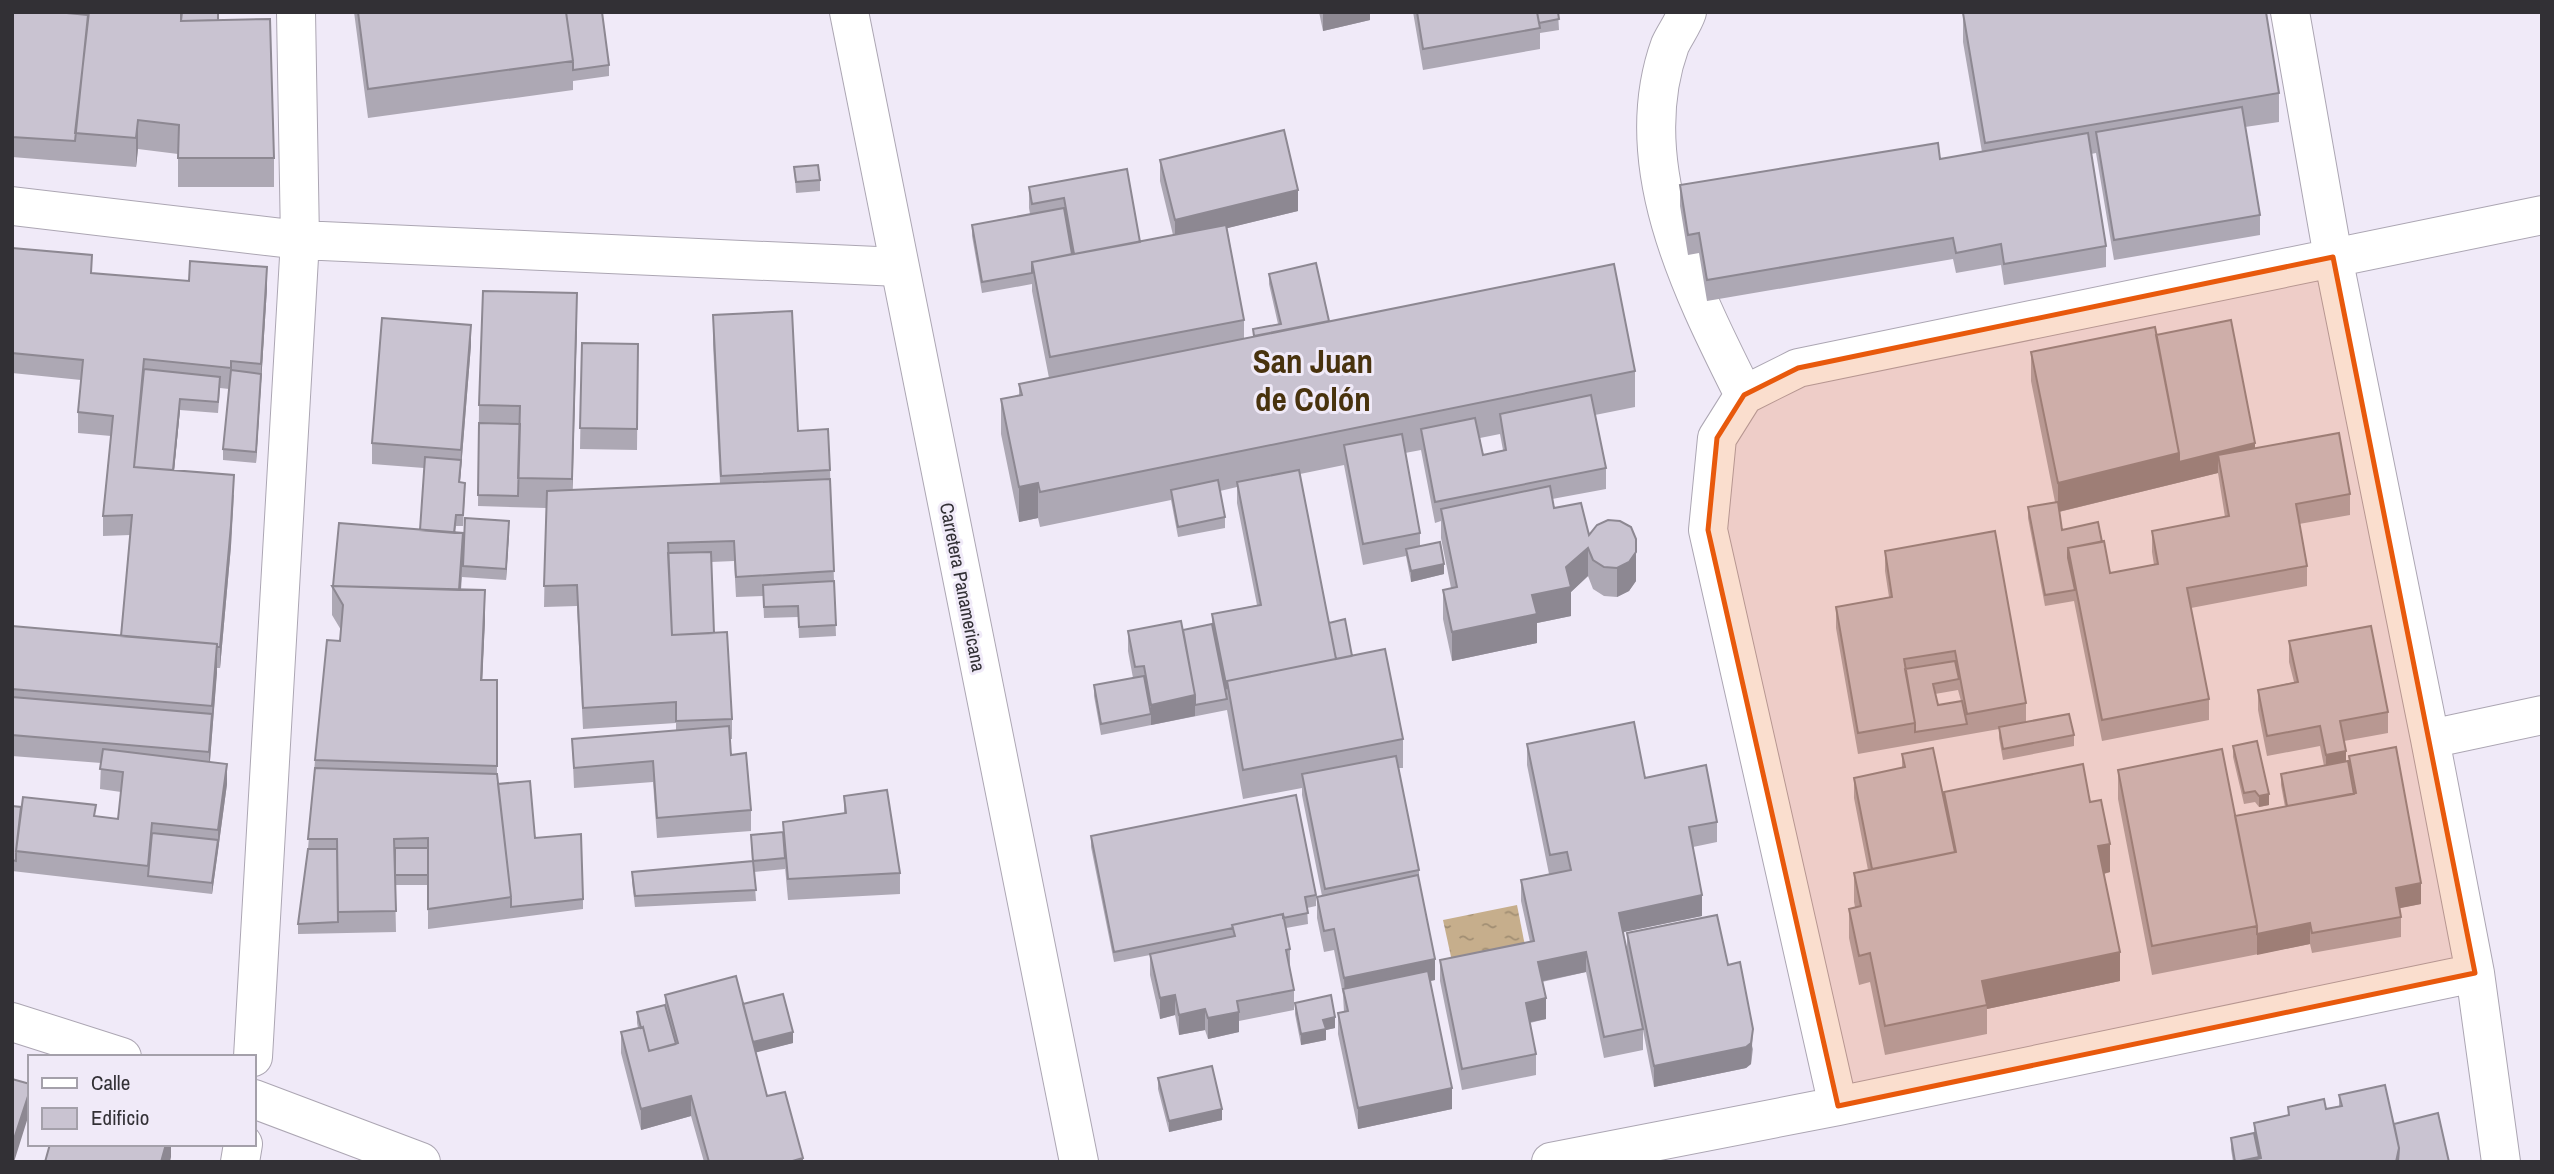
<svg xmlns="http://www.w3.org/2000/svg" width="2554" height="1174" font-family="'Archivo Narrow',sans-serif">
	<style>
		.water { fill: url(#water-ripples) }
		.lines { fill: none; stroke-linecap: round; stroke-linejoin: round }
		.minor-casing { stroke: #aca6b3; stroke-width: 40 }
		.major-casing { stroke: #aca6b3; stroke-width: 40 }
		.minor { stroke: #fff; stroke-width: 38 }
		.major { stroke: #fff; stroke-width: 38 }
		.wall { fill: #ada8b4; fill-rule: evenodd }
		.shaded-wall { fill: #8d8892 }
		.building { fill: #c9c3d1; stroke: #8d8892; stroke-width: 2 }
		.marked { fill: #e8590c; fill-opacity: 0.2; stroke: #e8590c; stroke-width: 5; stroke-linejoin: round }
		.labels { text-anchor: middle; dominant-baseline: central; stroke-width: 6; stroke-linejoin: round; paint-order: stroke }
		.street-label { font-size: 19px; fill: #323035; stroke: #f0eaf8 }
		.town-label { font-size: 33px; font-weight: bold; fill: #48320d; stroke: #f0eaf8 }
	</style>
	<defs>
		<pattern id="water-ripples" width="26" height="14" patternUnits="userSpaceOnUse" patternTransform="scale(1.75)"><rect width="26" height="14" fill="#c6ae8c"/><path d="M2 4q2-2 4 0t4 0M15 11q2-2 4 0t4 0" fill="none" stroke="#a18e73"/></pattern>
	</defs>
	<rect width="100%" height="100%" fill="#f0eaf8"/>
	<path class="water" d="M1517 905 1526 951 1453 966 1443 920Z"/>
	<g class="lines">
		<defs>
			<path id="minor" d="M1687 12C1683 24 1675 34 1670 45 1627 164 1692 291 1744 395
				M2290 12 2333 257 2430 739 2475 973 2501 1162
				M12 206 300 240 899 267
				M2430 739 2542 715
				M12 1022 122 1057
				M253 1057 300 240 296 12
				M254 1099 421 1162
				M1838 1106 1708 530 1717 438 1744 395 1798 368 2542 215
				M240 1162 243 1144
				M1551 1162 1838 1106 2475 973"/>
			<path id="major" d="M849 12 1079 1162"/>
		</defs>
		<use href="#minor" class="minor-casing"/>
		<use href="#major" class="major-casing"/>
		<use href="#minor" class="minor"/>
		<use href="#major" class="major"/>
	</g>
	<path class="wall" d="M12 12 218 20 274 158V187H178V154L138 149 136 167 12 157Z
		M354 12H602L609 65V76L573 81V90L368 118Z
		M1319 12H1370V20L1323 31Z
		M1413 12H1558L1559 30 1540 33V49L1423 70Z
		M1963 13 2279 93V122L2245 127 2260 215V235L2114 260 2096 153 2091 154 2106 246V267L2004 285 2001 265 1956 273 1953 259 1707 301 1699 253 1688 255 1680 206V185L1940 159 1982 152 1963 42Z
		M1160 160 1298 211 1227 228 1244 320V339L1253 337V329L1278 324 1269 284V274L1329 321 1635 371V407L1595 415 1606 468V489L1552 499 1554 508 1589 535 1636 581 1629 591 1617 597 1604 596 1593 589 1588 576 1571 592V616L1537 623V643L1452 661 1443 619V590L1451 588 1441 538V521L1435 523 1421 450 1405 453 1420 533V546L1444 574 1411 582 1406 556 1363 565 1344 465 1300 474 1329 623 1352 656 1403 739V768H1398L1419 870V880L1435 980 1430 981 1452 1109 1358 1129 1338 1034V1013L1344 1012 1343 995 1334 950 1324 952 1317 918V897L1322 896 1302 795V788L1243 799 1227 710 1101 735 1094 696V685L1133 678 1128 651V631L1183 630 1212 624V614L1257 605 1237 503V487L1220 491 1225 517V528L1178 537 1171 500 1040 527 1038 518 1019 522 1001 434V399L1019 395V384L1049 378 1032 291V284L982 293 972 236V225L1030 214 1029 208V187L1127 169 1140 242 1173 235 1160 181ZM1500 434 1503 450 1483 455 1480 438Z
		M794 167 820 180V191L796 193Z
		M12 248 92 273 267 288 256 463 223 460V449L229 389 220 388 218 413 180 410 174 470 234 495 231 546 220 668H217L210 762 227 784 212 894 12 871V806L118 819 121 792 100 789 101 763 12 756V626L121 636 130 535 103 536V516L111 436 78 433V412L81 380 12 373Z
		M713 315 798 431 830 470 836 636 799 638 798 617 764 618 763 596 736 597 734 561 711 562 714 633 732 719V739H730L731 755 751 810V831L657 838 653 782 574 788 572 739 676 731V723L583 729 577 606 544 607 546 508 478 506 479 405 577 322 572 490 720 483 713 344Z
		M2156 335 2255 448 2350 494V515L2299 524 2307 566V586L2191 608 2209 699V720L2102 741 2074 601 2045 606 2028 518V507L2055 502 2031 381V352ZM2218 473 2225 517 2152 531V552L2154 565 2110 573 2102 542 2062 530 2059 512Z
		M582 343 638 344 637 450 580 449Z
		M471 345 460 482 465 494 463 526H456L455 533 509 532 506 580 462 577 461 590 485 619 482 680H497V775L498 784 535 838 583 899V909L428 929V885H395L396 932 298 934V924L308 849 315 760 340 641 341 630 332 615V586L420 530 424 468 372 464V443Z
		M1885 551 2026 703V722L2074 735V746L2003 760 1999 738V729L1858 754 1836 628V607L1889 597 1885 571ZM1958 690 1961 701 1938 705 1935 694Z
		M2289 641 2388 712V733L2344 741 2346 761 2349 765V756L2421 904 2399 908 2401 917V937L2312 953 2310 944 2152 975 2118 799V770L2235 816 2285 807 2281 785V774L2324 766 2320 746 2267 756 2258 710V690L2294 682 2289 662Z
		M1527 744 1645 778 1717 822V842L1693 847 1702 916 1623 932 1627 954V933L1728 965 1753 1049 1751 1064 1746 1068 1654 1087 1643 1030V1050L1604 1058 1586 972 1542 982 1546 1019 1530 1023 1536 1054V1075L1462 1090 1440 981V960L1530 942 1521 901V880L1549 874 1527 765Z
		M2233 746 2269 805 2259 807 2255 802 2244 804 2233 757Z
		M1902 754 1944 799V792L2090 802 2110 872 2104 874 2120 981 1987 1009V1034L1885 1055 1870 982 1859 985 1849 938V909L1855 907 1854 902V873L1868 870 1854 798V778L1902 768Z
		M844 796 900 873V894L788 900 785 867V869L754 872 756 901 635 907 632 882V872L752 861 751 835 783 832V822L844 813Z
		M1091 836 1316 895V906L1307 908 1308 924 1286 928 1290 949V970L1294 990V1010L1239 1021V1032L1208 1039 1205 1030 1179 1035 1175 1015 1160 1019 1150 975V955L1114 962 1091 847Z
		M665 995 743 1004 793 1043 756 1052 767 1096 803 1162H704L691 1116 641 1130 621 1053V1032L638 1028 637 1023V1012L665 1005Z
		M1295 1003 1335 1028 1326 1030V1040L1301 1045 1295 1014Z
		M1158 1078 1222 1120 1169 1132 1158 1089Z
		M2339 1095 2394 1124 2449 1162H2233L2231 1149V1138L2254 1133V1123L2288 1116V1107L2326 1109 2339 1106Z"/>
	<path class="shaded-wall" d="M1323 12H1370V20L1323 31Z
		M138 120V149L136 167V138Z
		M1298 190V211L1175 241V220Z
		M267 267V288L256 463V452Z
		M577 293V322L572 508V479Z
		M471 325V345L459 493 461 450Z
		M180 399V410L173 482V471Z
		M2255 443V464L2218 455V473L2058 512V483L2179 453Z
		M234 475 231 546 220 668V647Z
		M1038 483V518L1019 522V487Z
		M509 521V532L506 580V569Z
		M463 533V566H462L459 618V597Z
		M1588 548V576L1571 592V616L1537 623V643L1452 661V632L1532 595Z
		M1636 552V581L1629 591 1617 597V568Z
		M1444 564V574L1411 582V571Z
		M485 590V619L481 709V680Z
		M217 644V673L209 772V752Z
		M1195 695V716L1151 725V705Z
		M2346 751V772L2326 776V755Z
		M227 764V784L218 851V830Z
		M2269 794V805L2259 807V796Z
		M218 840V851L212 894V883Z
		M2110 844V872L2098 875V846Z
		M2421 883V904L2396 909V888Z
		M1702 895V916L1619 933V913Z
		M2310 923V944L2257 955V934Z
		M1586 952V972L1538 982V962Z
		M2120 952V981L1987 1009 1982 981Z
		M1435 959V980L1345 998 1344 978Z
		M1175 995V1015L1160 1019V998Z
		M1546 998V1019L1526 1023V1003Z
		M1205 1009V1030L1179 1035V1015Z
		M1239 1012V1032L1208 1039V1018Z
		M1335 1017V1028L1326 1030V1040L1301 1045V1034L1323 1020Z
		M1753 1029 1751 1064 1746 1068 1654 1087V1066Z
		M793 1032V1043L750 1054V1043Z
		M1452 1088V1109L1358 1129V1108Z
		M30 1090V1111L14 1162H12V1145Z
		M691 1096V1116L641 1130V1109Z
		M1222 1109V1120L1169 1132V1121Z
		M166 1144H171V1157L170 1162H161Z
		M2259 1157V1162H2235Z
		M803 1158V1162H789Z"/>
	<path class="building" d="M12 12H56L88 15 75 141 12 137Z
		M89 12H181V21L270 19 274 158H178L179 125 138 120 136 138 75 133Z
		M182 12H218V20L181 21Z
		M358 12H566L573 61 368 89Z
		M566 12H602L609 65 573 70V61Z
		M1417 12H1537L1540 28 1423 49Z
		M1537 12H1558L1559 19 1539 23Z
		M1968 12H2266L2279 93 1985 143 1963 13Z
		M2242 107 2260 215 2114 240 2096 132Z
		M1284 130 1298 190 1175 220 1160 160Z
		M2088 133 2106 246 2004 264 2001 244 1956 253 1953 238 1707 280 1699 233 1688 235 1680 185 1938 143 1940 159Z
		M818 165 820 180 796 182 794 167Z
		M1127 169 1140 242 1074 254 1064 198 1032 204 1029 187Z
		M1064 208 1072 254 1032 262V273L982 282 972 225Z
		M1226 225 1244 320 1050 357 1032 262Z
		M12 248 92 255 91 273 189 281 190 261 267 267 261 364 231 361V368L144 359 134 467 234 475 231 525 220 647H217V644L121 636 132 515 103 516 113 416 78 412 83 360 12 353Z
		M1316 263 1329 321 1254 336 1253 329 1281 324 1269 274Z
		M1614 264 1635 371 1040 492 1038 483 1019 487 1001 399 1022 395 1019 384Z
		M483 291 577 293 572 479 518 478 520 406 479 405Z
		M792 311 798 431 828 429 830 470 721 476 713 315Z
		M382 318 471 325 461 450 372 443Z
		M2231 320 2255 443 2179 462V453L2156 335Z
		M2155 327 2179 453 2058 483 2031 352Z
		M582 343 638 344 637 429 580 428Z
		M144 369 220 377 218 402 180 399 173 470 134 467Z
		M231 370 261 374 256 452 223 449Z
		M1591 395 1606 468 1435 502 1421 429 1475 418 1483 455 1506 450 1500 414Z
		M479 423 520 424 518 496 478 495Z
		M2339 433 2350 494 2296 504 2307 566 2187 588 2209 699 2102 720 2068 548 2104 541 2110 573 2158 564 2152 531 2229 516 2218 455Z
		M1402 434 1420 533 1363 544 1344 445Z
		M425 457 461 460 459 482 465 483 463 515H456L454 533 420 530Z
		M1299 470 1336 659 1227 681V689L1212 614 1261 605 1237 482Z
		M830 479 834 571 736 577 734 541 668 543 672 635 727 632 732 719 676 721V702L583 708 577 585 544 586 547 491Z
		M1218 480 1225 517 1178 527 1171 490Z
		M1550 486 1554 508 1581 503 1589 535 1597 525 1608 520 1620 521 1631 527 1636 539V552L1629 562 1617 568 1604 567 1593 560 1588 548 1566 567 1571 587 1532 595 1537 614 1452 632 1443 590 1457 587 1441 509Z
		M2058 502 2062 530 2098 522 2102 542 2068 548V558L2075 590 2045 595 2028 507Z
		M465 518 509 521 506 569 463 566Z
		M339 523 463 533 459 590 333 586Z
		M1995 531 2026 703 1967 714 1955 651 1904 659 1915 723 1858 733 1836 607 1892 597 1885 551Z
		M1440 542 1444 564 1411 571 1406 549Z
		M711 552 714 633 672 635 668 553Z
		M834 581 836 625 799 627 798 606 764 607 763 585Z
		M332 586 485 590 481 680H497V766L315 760 327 640 340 641 343 605Z
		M1345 619 1352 656 1336 659 1329 623Z
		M1181 621 1195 695 1151 705 1144 666 1135 667 1128 631Z
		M1212 624 1227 699 1195 705V695L1183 630Z
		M12 626 217 644 212 706 12 689Z
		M2371 626 2388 712 2340 721 2346 751 2326 755 2320 726 2267 736 2258 690 2298 682 2289 641Z
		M1385 649 1403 739 1243 770 1227 681Z
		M1955 661 1959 679 1933 684 1938 705 1962 701 1967 724 1915 732V723L1905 669Z
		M1144 676 1151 714 1101 724 1094 685Z
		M12 697 212 714 209 752 12 735Z
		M2069 714 2074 735 2003 749 1999 727Z
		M1634 722 1645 778 1706 765 1717 822 1689 827 1702 895 1619 913 1643 1029 1604 1037 1586 952 1538 962 1546 998 1526 1003 1536 1054 1462 1069 1440 960 1534 941 1521 880 1571 870 1567 852 1550 855 1527 744Z
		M729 726 731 755 746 753 751 810 657 818 653 761 574 768 572 739Z
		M2257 741 2269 794 2259 796 2255 791 2244 793 2233 746Z
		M2396 747 2421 883 2396 888 2401 917 2312 933 2310 923 2257 934V926L2235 816 2356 793 2349 756Z
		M1933 748 1955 852 1872 869 1854 778 1905 767 1902 754Z
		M103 749 227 764 218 830 152 823 148 866 16 851 23 797 96 805 94 816 118 819 123 772 100 769Z
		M2222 749 2257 926 2152 946 2118 770Z
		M1396 756 1419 870 1325 889 1302 774Z
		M2348 761 2354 794 2287 806 2281 774Z
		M2083 764 2090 802 2101 800 2110 844 2098 846 2120 952 1982 981 1987 1005 1885 1026 1870 953 1859 956 1849 909 1861 906 1854 873 1956 852 1944 792Z
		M315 768 497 774 511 897 428 909V838L394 839 396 911 338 912 337 839H308Z
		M530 781 535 838 581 834 583 899 511 907V897L498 784Z
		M887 790 900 873 788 879 783 822 846 813 844 796Z
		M1296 795 1316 895 1305 897 1308 913 1283 918V914L1232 925 1233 928 1114 952 1091 836Z
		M12 806 21 807 16 851V861L12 860Z
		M783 832 785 858 753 861 756 890 635 896 632 872 753 861 751 835Z
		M152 833 218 840 212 883 148 876Z
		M395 848H428V875H395Z
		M308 849H337L338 922 298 924Z
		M1418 875 1435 959 1344 978 1334 929 1324 931 1317 897Z
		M1283 914 1290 949 1286 950 1294 990 1237 1001 1239 1012 1208 1018 1205 1009 1179 1015 1175 995 1160 998 1150 954 1235 936 1232 925Z
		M1717 915 1728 965 1740 962 1753 1029 1751 1043 1746 1047 1654 1066 1627 933Z
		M1428 971 1452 1088 1358 1108 1338 1013 1348 1011 1343 989Z
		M736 976 767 1096 785 1092 803 1158 789 1162H709L691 1096 641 1109 621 1032 643 1027 649 1051 678 1043 665 995Z
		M783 994 793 1032 753 1042 743 1004Z
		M1331 995 1335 1017 1323 1020 1326 1029 1301 1034 1295 1003Z
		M665 1005 676 1044 649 1051 643 1027 641 1028 637 1012Z
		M1212 1066 1222 1109 1169 1121 1158 1078Z
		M12 1079 30 1084V1090L12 1145Z
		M2385 1085 2399 1148 2396 1162H2245L2261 1158 2254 1123 2289 1115 2288 1107 2324 1099 2326 1109 2342 1106 2339 1095Z
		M2438 1113 2449 1162H2398L2399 1148 2394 1124Z
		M2254 1133 2259 1157 2235 1162 2231 1138Z
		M50 1144H166L161 1162H45Z"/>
	<path class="marked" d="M2333 257 2475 973 1838 1106 1708 530 1717 438 1744 395 1798 368Z"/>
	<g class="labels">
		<g class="street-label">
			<text transform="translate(963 587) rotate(79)">Carretera Panamericana</text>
		</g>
		<g class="town-label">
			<text x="1313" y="361">San Juan<tspan x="1313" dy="38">de Colón</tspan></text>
		</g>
	</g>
	<rect width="2554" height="1174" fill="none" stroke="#323035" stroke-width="28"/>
	<rect x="28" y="1055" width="228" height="91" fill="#f0eaf8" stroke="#a4a0aa" stroke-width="2"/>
	<rect x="42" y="1078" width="35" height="10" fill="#ffffff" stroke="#a4a0aa" stroke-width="2"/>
	<text x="91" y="1090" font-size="21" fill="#323035">Calle</text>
	<rect x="42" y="1108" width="35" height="21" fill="#c9c3d1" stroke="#a4a0aa" stroke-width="2"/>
	<text x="91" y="1125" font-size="21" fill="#323035">Edificio</text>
</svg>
